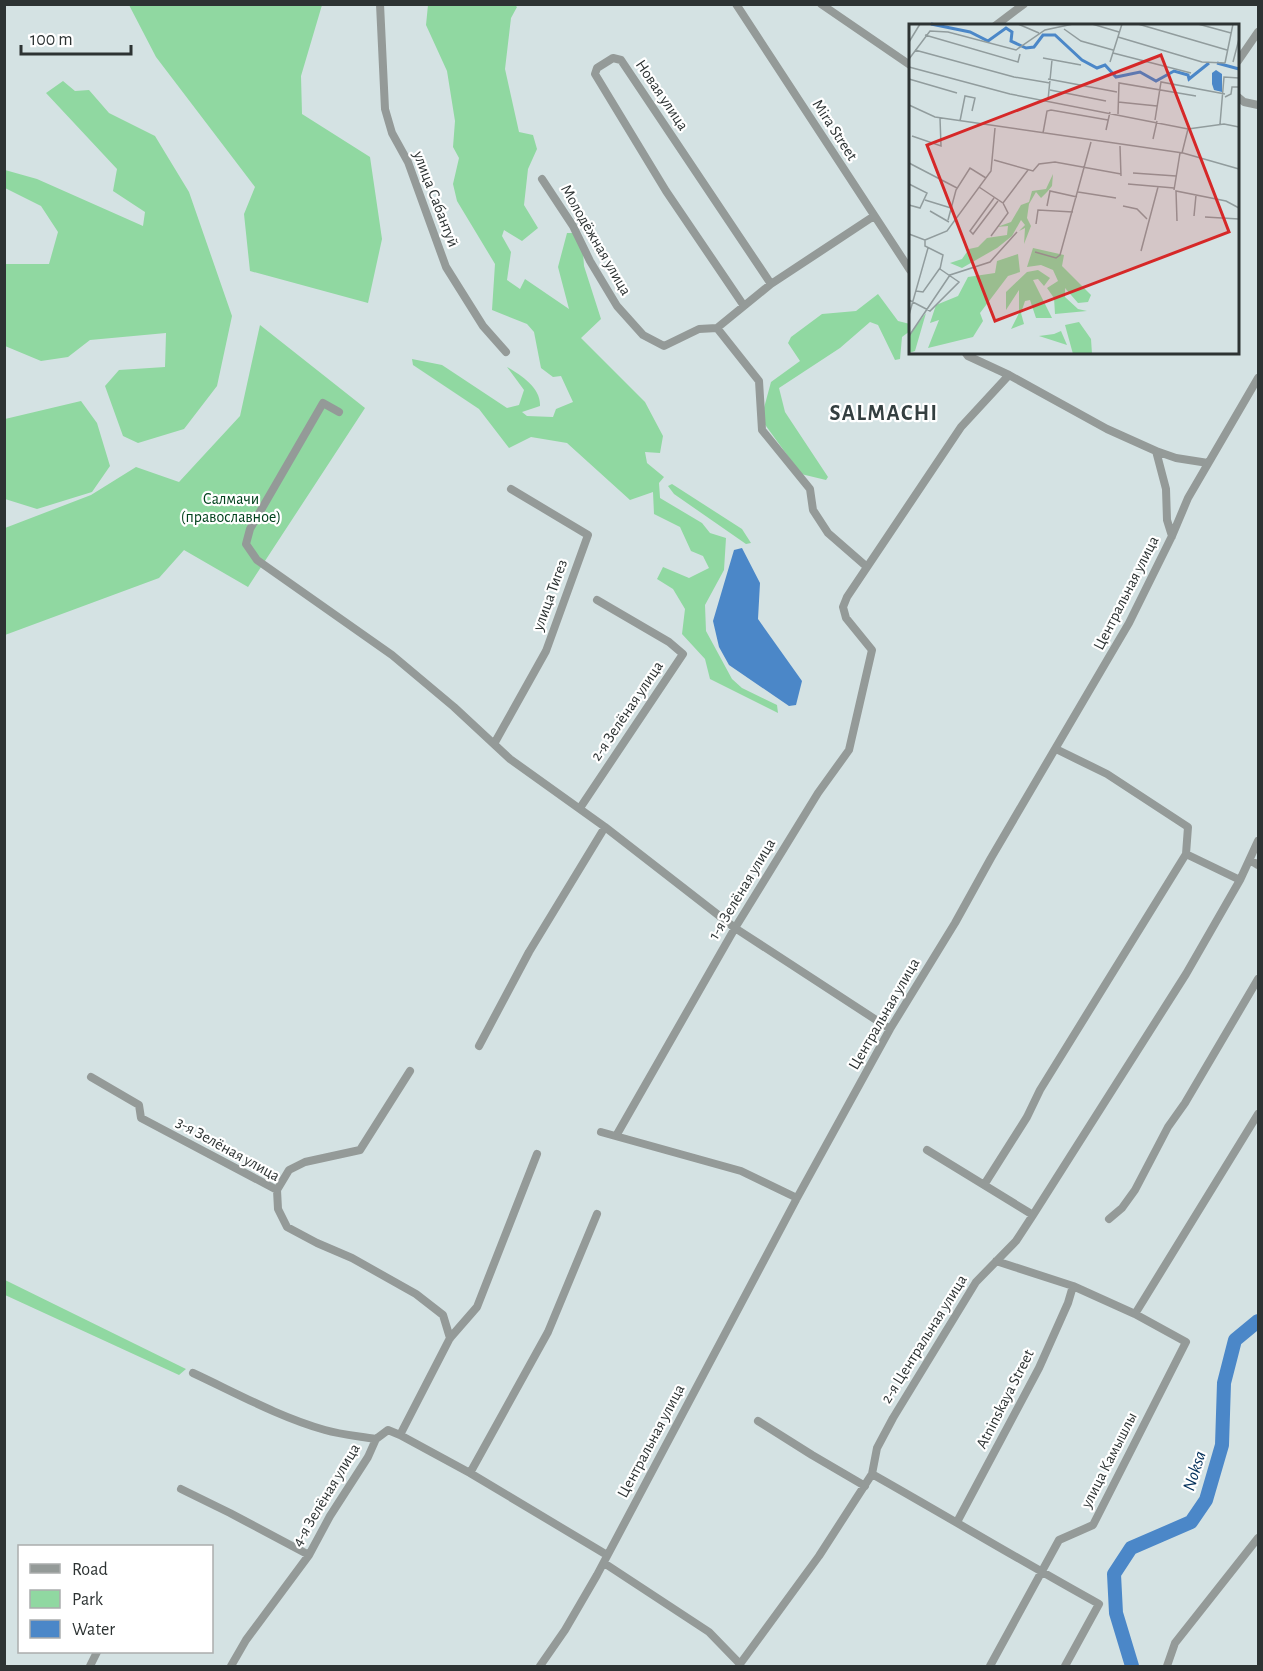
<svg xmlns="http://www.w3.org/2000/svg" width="1263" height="1671" font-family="'Alegreya Sans',sans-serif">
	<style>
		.green { fill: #90d8a1 }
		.water { fill: #4b87c8 }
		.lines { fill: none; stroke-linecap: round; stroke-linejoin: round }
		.river { stroke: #4b87c8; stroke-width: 14 }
		.minor { stroke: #949a98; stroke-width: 8 }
		.labels { text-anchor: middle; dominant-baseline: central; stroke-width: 4.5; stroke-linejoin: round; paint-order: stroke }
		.street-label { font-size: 16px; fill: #2d3333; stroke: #fff }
		.park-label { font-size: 16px; fill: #01421c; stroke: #fff }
		.water-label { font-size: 18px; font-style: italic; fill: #002e58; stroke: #fff }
		.district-label { font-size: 22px; font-weight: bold; letter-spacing: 1.5px; fill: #343f40; stroke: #fff }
		.inset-river { fill: none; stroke: #4b87c8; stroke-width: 3 }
		.inset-road { fill: none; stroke: #919c9d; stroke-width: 1.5 }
		.view { fill: #d62828; fill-opacity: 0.15; stroke: #d62828; stroke-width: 3 }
		.inset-edge { fill: none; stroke: #2d3333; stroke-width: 3 }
	</style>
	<rect width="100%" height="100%" fill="#d4e2e3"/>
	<path class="green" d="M129 5H322L301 76 302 114 370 157 382 239 368 303 250 271 244 214 255 187 156 57Z
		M428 5H515L517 7 511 18 505 69 519 132 533 135 537 149 528 169 524 205 538 228 522 241 504 230 502 236 511 252 507 280 520 289 525 279 569 309 558 267 567 233H577L582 239 584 266 601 319 581 338 645 402 663 436 660 453 645 452 647 463 664 477 659 483 660 498 702 523 710 533 726 538 724 570 705 605 706 631 732 679 742 688 777 705 778 713 710 679 705 659 682 634 685 609 673 589 657 579 663 567 689 578 709 568 703 556 691 551 680 527 654 514 653 492 630 500 567 443 531 437 509 448 479 409 413 365 412 359 442 365 507 408 519 405 524 390 507 367C521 375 541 388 540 406L522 412 527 416 553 417 556 409 573 402 561 376 553 377 541 368 534 332 527 324 492 310 495 264 457 201 453 184 459 158 453 147 455 121 447 71 426 25Z
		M63 81 75 91 89 90 109 113 155 136 189 192 232 316 217 386 184 429 138 443 123 436 105 386 119 370 165 367 166 333 90 340 68 357 41 361 5 346V264H49L58 232 41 206 5 188V170L37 179 143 226 145 212 113 191 117 169 46 93Z
		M878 294 898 321 910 324V331L902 337 900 359 895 360 878 325 870 322 840 348 779 388 785 412 828 477 826 480 801 474 761 419 771 382 800 361 788 343 791 337 822 314 856 311Z
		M260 325 365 408 248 587 184 550 159 578 5 635V528L91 495 136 467 179 482 240 416Z
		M81 401 97 423 110 466 92 492 37 509 5 499V419Z
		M672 484 742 529 751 543 746 544 674 494 668 486Z
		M5 1280 186 1369 179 1375 5 1295Z"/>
	<path class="water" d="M742 548 760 583 758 619 802 681 796 705 789 706 729 665 719 647 713 621 734 550Z"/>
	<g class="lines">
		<path class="river" d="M1132 1666 1116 1613 1114 1574 1131 1548 1191 1522 1206 1500 1222 1445 1224 1383 1235 1340 1258 1321"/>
		<path class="minor" d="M380 4 385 109 392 133 408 162 446 267 483 326 506 352
			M736 4 910 270
			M821 4 910 65
			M995 26 1024 4
			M1238 61 1258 32
			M1238 97 1244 102 1258 105
			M542 179 573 226 590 261 617 306 643 335 664 346 699 329 717 328
			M744 306 666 191 595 74 597 68 613 58 621 60 771 284
			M965 352 968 356 1009 375 1107 429 1156 451 1176 458 1208 463
			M339 412 323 403 250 529 246 544 257 560 392 655 454 707 510 759 605 827 735 928 890 1029
			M1156 451 1166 489 1167 520 1172 536
			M867 567 828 533 813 510 810 489 762 430 759 381 717 328 771 284 874 216
			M494 744 546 651 588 535 511 489
			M580 808 683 654 669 642 597 600
			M1186 854 1240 880
			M1250 860 1258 865
			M479 1046 529 952 605 827
			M91 1077 139 1105 141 1118 277 1190 278 1209 287 1227 317 1243 352 1258 416 1294 443 1315 450 1338
			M601 1132 741 1171 797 1198
			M616 1136 735 928 818 793 849 750 872 650 846 618 843 607 847 597 961 427 1009 375
			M927 1150 1033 1215
			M984 1185 1027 1117 1040 1090 1186 854 1188 827 1107 774 1056 749
			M277 1190 289 1170 305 1162 360 1150 410 1071
			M1109 1219 1122 1208 1135 1190 1168 1127 1185 1103 1258 979
			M1135 1314 1258 1114
			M193 1373C236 1393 279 1417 325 1430 342 1435 359 1436 376 1439L368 1457 330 1516 309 1555 246 1640 231 1666
			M758 1421 812 1455 865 1486
			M400 1435 450 1338 477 1307 537 1154
			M376 1439 388 1430 400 1435 470 1473 607 1555
			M470 1473 548 1332 597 1214
			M872 1474C948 1517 1023 1562 1099 1604L1065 1666
			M181 1489 230 1513 309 1555
			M957 1522 1039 1368 1068 1303 1073 1286
			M604 1563 709 1632 740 1664
			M90 1666 97 1652
			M540 1666 565 1630 597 1575 797 1198 890 1029 955 923 991 858 1129 623 1172 536 1188 498 1258 378
			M740 1666V1664L819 1556 872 1474 877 1448 893 1418 976 1282 1016 1241 1033 1215 1186 974 1240 880 1258 841
			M990 1666 1059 1540 1093 1525 1186 1342 1135 1314 1073 1286 996 1261
			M1167 1666 1175 1643 1258 1538"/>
	</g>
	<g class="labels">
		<g class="street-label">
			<text transform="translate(662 95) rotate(56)">Новая улица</text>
			<text transform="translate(835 130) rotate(57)">Mira Street</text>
			<text transform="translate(436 199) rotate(69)">улица Сабантуй</text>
			<text transform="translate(596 240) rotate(60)">Молодёжная улица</text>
			<text transform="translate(1126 593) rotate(-63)">Центральная улица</text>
			<text transform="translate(550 595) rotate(-70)">улица Тигез</text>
			<text transform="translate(627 711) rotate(-56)">2-я Зелёная улица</text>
			<text transform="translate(742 889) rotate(-59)">1-я Зелёная улица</text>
			<text transform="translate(884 1014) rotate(-60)">Центральная улица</text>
			<text transform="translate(228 1149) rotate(29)">3-я Зелёная улица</text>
			<text transform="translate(924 1339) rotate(-58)">2-я Центральная улица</text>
			<text transform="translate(1005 1399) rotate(-63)">Atninskaya Street</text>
			<text transform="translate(651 1441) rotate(-62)">Центральная улица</text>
			<text transform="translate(1109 1460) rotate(-63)">улица Камышлы</text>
			<text transform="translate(326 1495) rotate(-59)">4-я Зелёная улица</text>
		</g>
		<g class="park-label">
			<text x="231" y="499">Салмачи<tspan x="231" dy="18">(православное)</tspan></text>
		</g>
		<g class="water-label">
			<text transform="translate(1195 1471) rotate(-72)">Noksa</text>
		</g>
		<g class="district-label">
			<text x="884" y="413">SALMACHI</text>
		</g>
	</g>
	<g transform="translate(909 24)">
		<rect width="330" height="330" fill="#d4e2e3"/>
		<path d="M144 150 143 162 138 168 132 174 127 168 120 180 118 194 122 202 115 220 116 204 110 207 116 201 112 196 103 212 88 224 53 244 41 239 53 235 60 225 69 223 78 214 98 211 99 202 88 203 102 198 112 181 120 178 123 167 137 165ZM124 224 155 231 153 242 182 271 179 278 169 279 156 264V273L169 285 178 287 146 290 145 274 138 264 149 257 144 246 132 241 118 243ZM109 230 111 248 99 252 71 289 74 297 64 313 19 324 30 296 21 299 27 281 49 272 59 253 86 249 88 237ZM129 246 141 254 135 262 129 255 124 256 143 294H127L121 276 116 277 112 289 115 300 102 305 110 289V266L97 286V268L118 248ZM17 289 6 327 0 329V311ZM170 298 182 315 183 330H164L156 301ZM152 307 158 321 130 312 145 310Z" fill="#90d8a1"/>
		<path d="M307 46 313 50V68L305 66 303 60V49Z" fill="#4b87c8"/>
		<path class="inset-river" d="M22 0 61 8 79 17 97 4 103 8 102 17 117 24 125 23 134 11H146L173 36 188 44 196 41 207 53 231 48 247 57 265 47 279 51 280 55 300 39M308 39 330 45"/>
		<path class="inset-road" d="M109 0 130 9M183 0 210 8M229 0 318 26M289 0 322 9M155 5 172 17 204 26M16 11 109 38 111 30M209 13 293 38 316 39M0 18 11 0M6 26 105 53 141 59M204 29 282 49M134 34 172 41M0 35 21 7 39 8 107 26 136 6 164 0M201 38 213 0M324 38 330 15M316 39 324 0M0 43 101 70 279 105 315 100 330 103M0 55 48 69M139 55 208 68M141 66 197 77M316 73 322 70 323 63H330M139 76 143 36M209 78 248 82M0 81 26 93 274 129 330 145M209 90 210 59 287 72M246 96 252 58 316 70M51 97 56 72 66 74 63 87M311 100 315 53 330 54M197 106 201 88M134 109 138 87 142 86 199 96M3 112 32 122 31 94M244 115 248 97M211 122 212 152M273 129 279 105M85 136 124 147 130 140 146 138 212 150M0 139 48 164M224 149 267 152M0 160 18 169 11 184 0 181M219 160 265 164M70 163 94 179 119 146M265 166 271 129M169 168 207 174M85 174 61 207 64 210 89 177M16 176 42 184M138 182 141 167 168 173M214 182 228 185 238 195M21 187 40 198M285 192 287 171M296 193 330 195M39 196 47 166 61 144 77 154M268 197 267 167 317 177 330 184M127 200 129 186 164 188M0 210 16 216V222L34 231 31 245 50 258 21 287 0 276M82 212 99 189 94 179M16 216 38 207 82 147 86 104M232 227 249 163M126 228 147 234 151 231 182 118M7 267 14 268 31 244M0 291 19 224M0 312 41 251 81 238 108 208"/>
		<path class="view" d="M252 31 320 208 86 297 18 121Z"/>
		<rect width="330" height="330" class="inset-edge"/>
	</g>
	<rect width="1263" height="1671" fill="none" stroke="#2d3333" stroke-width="12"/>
	<rect x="18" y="1545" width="195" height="108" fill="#ffffff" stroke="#abadad" stroke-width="1.5"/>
	<rect x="30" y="1564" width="30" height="9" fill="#949a98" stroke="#abadad" stroke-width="1.5"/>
	<text x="72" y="1575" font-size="18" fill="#2d3333">Road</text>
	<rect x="30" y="1590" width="30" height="18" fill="#90d8a1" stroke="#abadad" stroke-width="1.5"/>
	<text x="72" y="1605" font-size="18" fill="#2d3333">Park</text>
	<rect x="30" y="1620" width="30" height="18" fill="#4b87c8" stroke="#abadad" stroke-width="1.5"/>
	<text x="72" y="1635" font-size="18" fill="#2d3333">Water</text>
	<path d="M21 45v9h110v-9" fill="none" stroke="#2d3333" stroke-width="3"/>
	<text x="30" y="45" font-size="18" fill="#2d3333" stroke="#ffffff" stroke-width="4.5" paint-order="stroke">100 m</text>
</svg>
